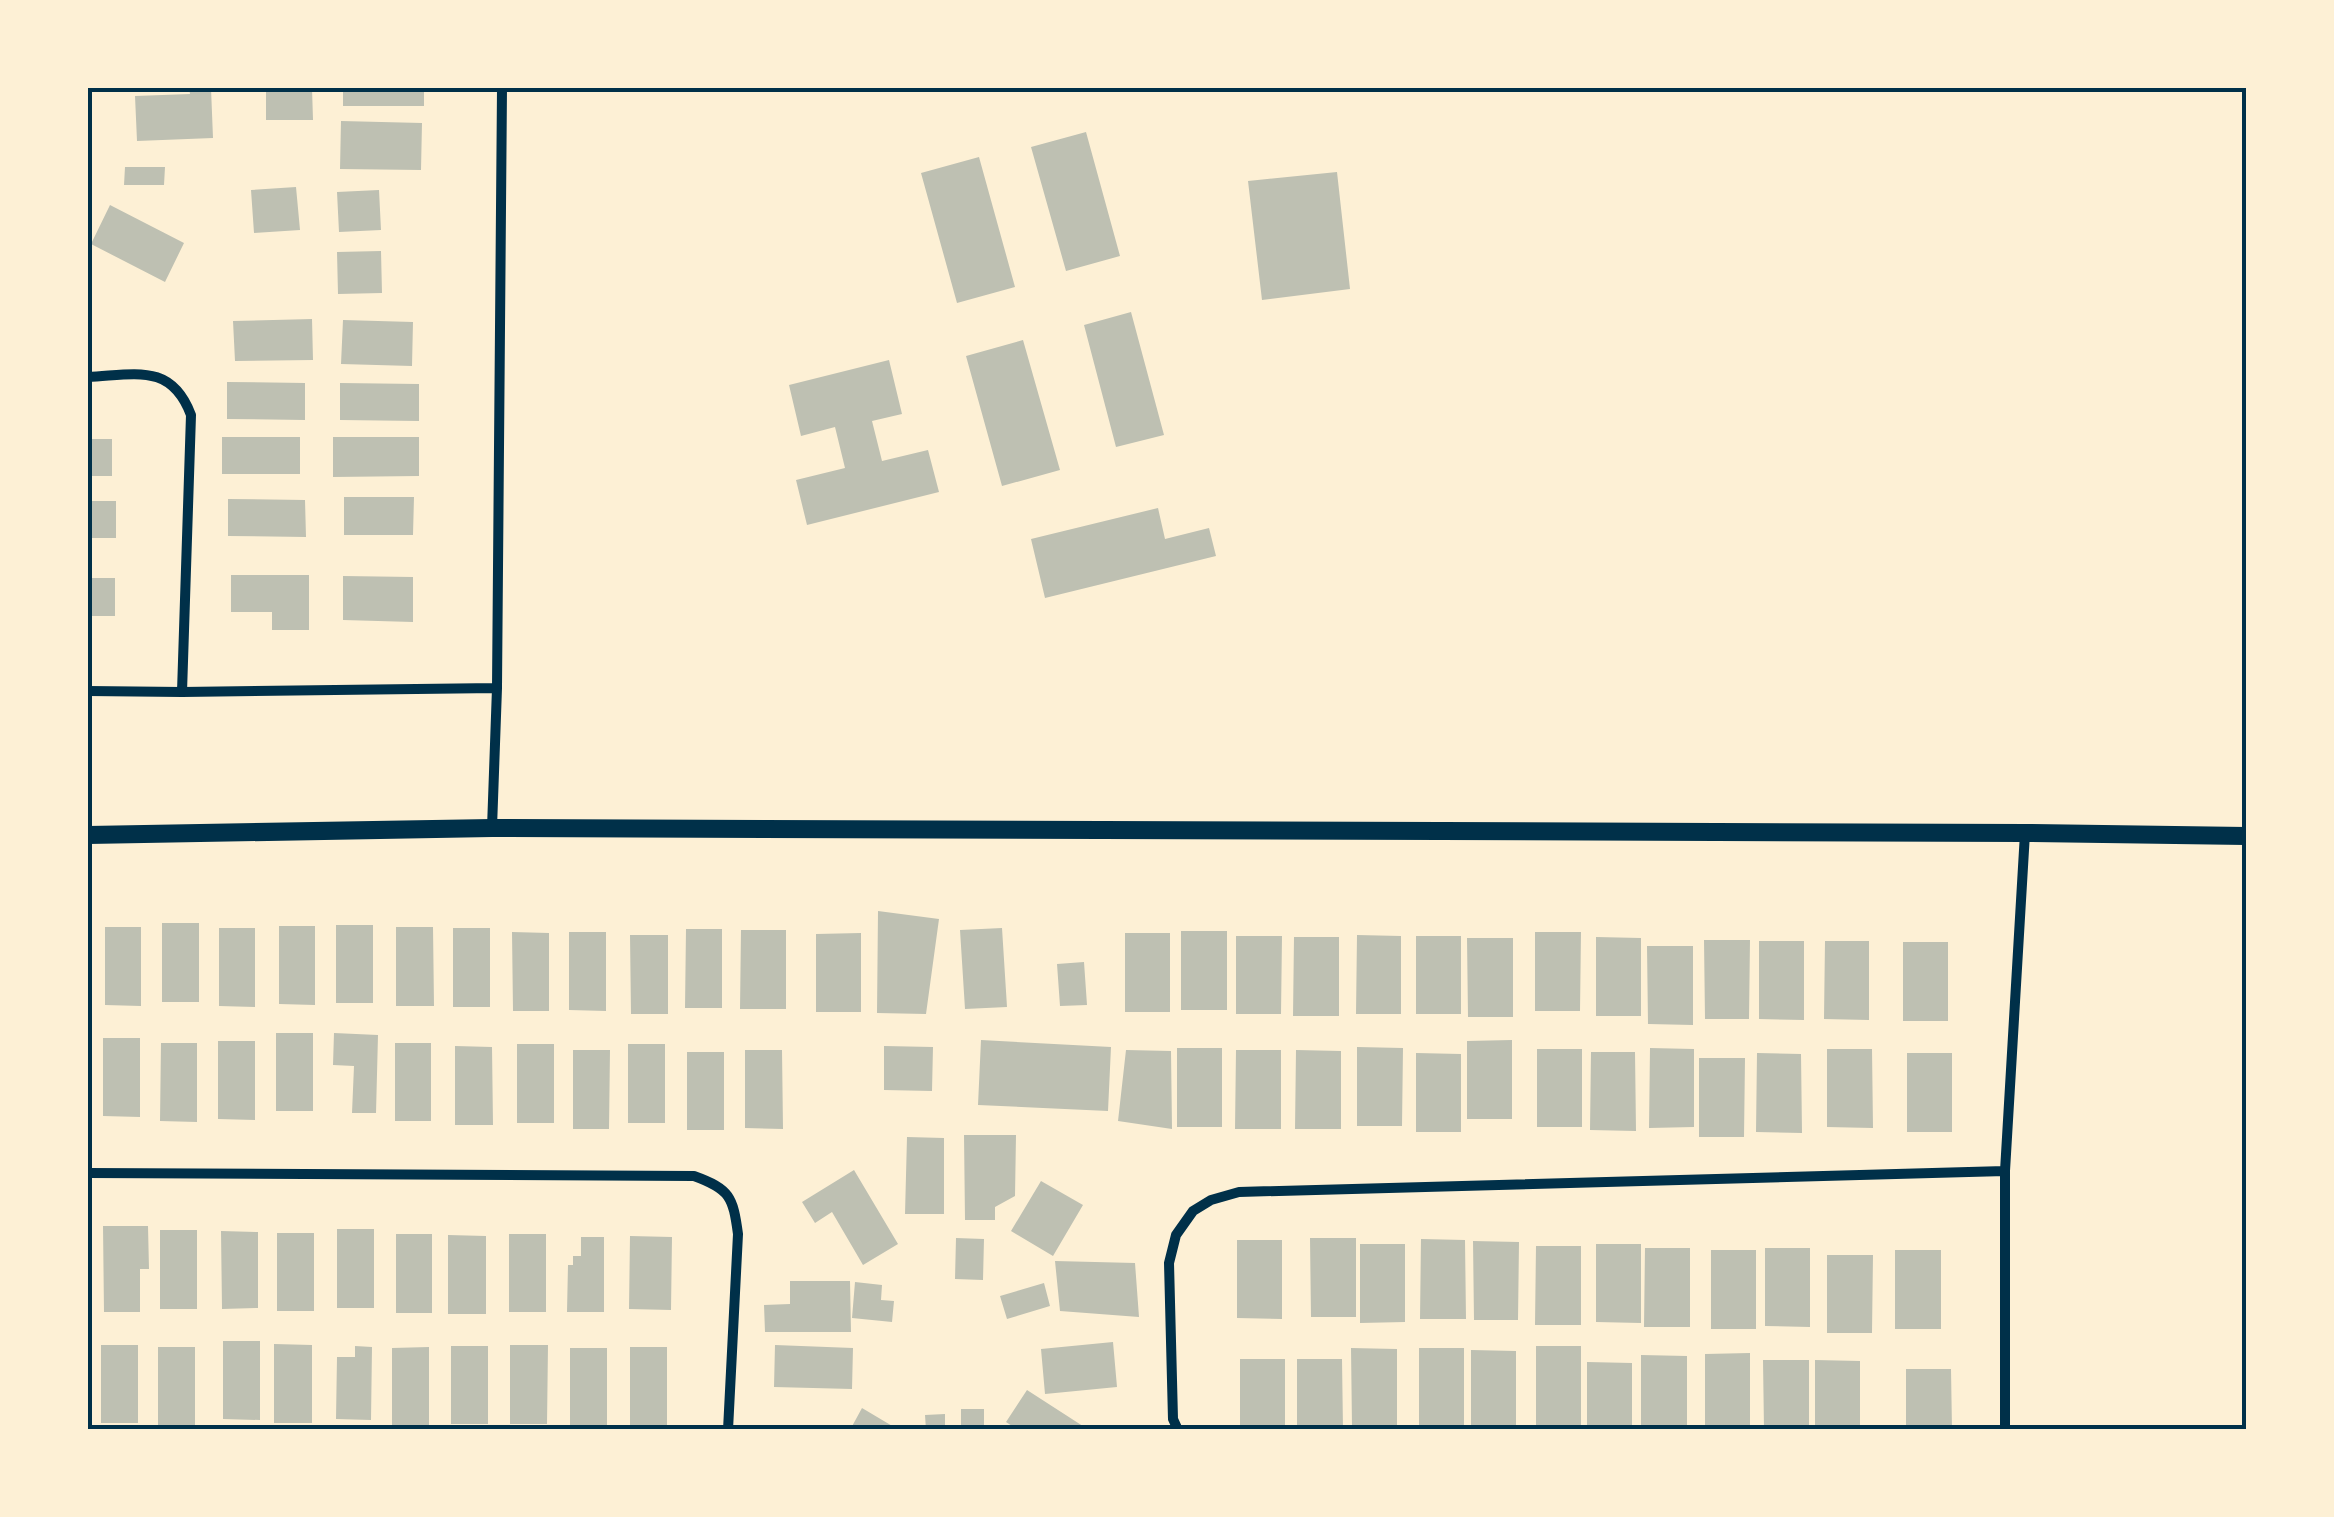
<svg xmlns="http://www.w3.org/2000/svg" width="2334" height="1517" font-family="'Varela Round',sans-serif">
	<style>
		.building { fill: #bec0b2 }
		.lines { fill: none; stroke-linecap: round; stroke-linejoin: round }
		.minor { stroke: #003049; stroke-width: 10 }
		.tertiary { stroke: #003049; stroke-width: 18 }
		.neatline { fill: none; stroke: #003049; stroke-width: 4 }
	</style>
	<rect width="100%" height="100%" fill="#fdf0d5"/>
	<path class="building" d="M189 88H211L213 138 137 141 135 96 190 94Z
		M266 88H312L313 120H266Z
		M343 88H424V106H343Z
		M341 121 422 123 421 170 340 169Z
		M1086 132 1120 256 1066 271 1031 147Z
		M979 157 1015 287 957 303 921 173Z
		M125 167H165L164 185H124Z
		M1337 172 1350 289 1262 300 1248 181Z
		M296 187 300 230 254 233 251 190Z
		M379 190 381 230 339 232 337 192Z
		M110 205 184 243 165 282 91 244Z
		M381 251 382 293 338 294 337 252Z
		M1131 312 1164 435 1116 447 1084 325Z
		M312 319 313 360 235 361 233 321Z
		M343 320 413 322 412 366 341 364Z
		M1023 340 1060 470 1002 486 966 356Z
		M889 360 902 414 872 421 882 461 928 450 939 492 807 525 796 480 845 468 835 427 801 436 789 385Z
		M227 382 305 383V420L227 419Z
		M340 383 419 384V421L340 420Z
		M222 437H300V474H222Z
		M333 437H419V476L333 477Z
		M88 439H112V476H88Z
		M344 497H414L413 535H344Z
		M228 499 305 500 306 537 228 536Z
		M88 501H116V538H88Z
		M1158 508 1165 539 1209 528 1216 556 1045 598 1031 539Z
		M231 575H309V630H272V612H231Z
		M343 576 413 577V622L343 620Z
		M88 578H115V616H88Z
		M878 911 939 919 926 1014 877 1013Z
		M162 923H199V1002H162Z
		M336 925H373V1003H336Z
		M279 926H315V1005L279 1004Z
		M105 927H141V1006L105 1005Z
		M396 927H433L434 1006H396Z
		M219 928H255V1007L219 1006Z
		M453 928H490V1007H453Z
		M1002 928 1007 1007 965 1009 960 930Z
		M686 929H722V1008H685Z
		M741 930H786V1009H740Z
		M1181 931H1227V1010H1181Z
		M512 932 549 933V1011H513Z
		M569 932H606V1011L569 1010Z
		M1535 932H1581L1580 1011H1535Z
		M861 933V1012H816V934Z
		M1125 933H1170V1012H1125Z
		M630 935H668V1014H631Z
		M1357 935 1401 936V1014H1356Z
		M1236 936H1282L1281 1014H1236Z
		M1416 936H1461V1014H1416Z
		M1294 937H1339V1016H1293Z
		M1596 937 1641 938V1016H1596Z
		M1467 938H1513V1017H1468Z
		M1704 940H1750L1749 1019H1705Z
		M1759 941H1804V1020L1759 1019Z
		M1825 941H1869V1020L1824 1019Z
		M1903 942H1948V1021H1903Z
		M1647 946H1693V1025L1648 1024Z
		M1084 962 1087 1005 1060 1006 1057 964Z
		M276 1033H313V1111H276Z
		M334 1033 378 1035 376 1113H352L354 1066 333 1065Z
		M103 1038H140V1117L103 1116Z
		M981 1040 1111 1047 1108 1111 978 1105Z
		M1512 1040V1119H1467V1041Z
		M218 1041H255V1120L218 1119Z
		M161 1043H197V1122L160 1121Z
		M395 1043H431V1121H395Z
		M517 1044H554V1123H517Z
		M628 1044H665V1123H628Z
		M455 1046 492 1047 493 1125H455Z
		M884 1046 933 1047 932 1091 884 1090Z
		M1357 1047 1403 1048 1402 1126H1357Z
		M1177 1048H1222V1127H1177Z
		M1650 1048 1694 1049V1127L1649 1128Z
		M1537 1049H1582V1127H1537Z
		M1827 1049H1872L1873 1128 1827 1127Z
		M573 1050H610L609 1129H573Z
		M745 1050H782L783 1129 745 1128Z
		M1126 1050 1171 1051 1172 1129 1118 1121Z
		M1236 1050H1281V1129H1235Z
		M1296 1050 1341 1051V1129H1295Z
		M687 1052H724V1130H687Z
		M1591 1052H1635L1636 1131 1590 1130Z
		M1416 1053 1461 1054V1132H1416Z
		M1757 1053 1801 1054 1802 1133 1756 1132Z
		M1907 1053H1952V1132H1907Z
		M1699 1058H1745L1744 1137H1699Z
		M964 1135H1016L1015 1196 995 1207V1220H965Z
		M907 1137 944 1138V1214H905Z
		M854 1170 898 1244 863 1265 832 1212 815 1223 802 1202Z
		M1041 1181 1083 1205 1053 1256 1011 1231Z
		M103 1226H148L149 1269H140V1312H104Z
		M337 1229H374V1308H337Z
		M160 1230H197V1309H160Z
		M221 1231 258 1232V1308L222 1309Z
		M277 1233H314V1311H277Z
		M396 1234H432V1313H396Z
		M509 1234H546V1312H509Z
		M448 1235 486 1236V1314H448Z
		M630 1236 672 1237 671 1310 629 1309Z
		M581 1237H604V1312H567L568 1265H573V1256H581Z
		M956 1238 984 1239 983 1280 955 1279Z
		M1310 1238H1356V1317H1311Z
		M1421 1239 1465 1240 1466 1319H1420Z
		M1237 1240H1282V1319L1237 1318Z
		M1473 1241 1519 1242 1518 1320H1474Z
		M1360 1244H1405V1322L1360 1323Z
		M1596 1244H1641V1323L1596 1322Z
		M1536 1246H1581V1325H1535Z
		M1645 1248H1690V1327H1644Z
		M1765 1248H1810V1327L1765 1326Z
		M1711 1250H1756V1329H1711Z
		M1895 1250H1941V1329H1895Z
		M1827 1255H1873L1872 1333H1827Z
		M1055 1261 1135 1263 1139 1317 1060 1311Z
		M790 1281H850L851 1332H765L764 1305 790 1304Z
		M855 1282 882 1285 881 1300 894 1301 892 1322 852 1318Z
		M1044 1283 1050 1306 1007 1319 1000 1296Z
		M223 1341H260V1420L223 1419Z
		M1113 1342 1117 1387 1045 1394 1041 1349Z
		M274 1344 312 1345V1423H274Z
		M101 1345H138V1423H101Z
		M510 1345H548L547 1424H510Z
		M775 1345 853 1348 852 1389 774 1387Z
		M355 1346 372 1347 371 1420 336 1419 337 1357H355Z
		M451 1346H488V1424H451Z
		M1536 1346H1581V1425H1536Z
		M158 1347H195V1426L158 1425Z
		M429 1347V1426H392V1348Z
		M630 1347H667V1426L630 1425Z
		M570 1348H607V1426H570Z
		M1351 1348 1397 1349V1428L1352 1427Z
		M1419 1348H1464V1427H1419Z
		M1471 1350 1516 1351V1430L1471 1429Z
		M1750 1353V1430H1705V1354Z
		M1641 1355 1687 1356V1430H1641Z
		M1240 1359H1285V1430H1240Z
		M1297 1359H1342L1343 1430H1297Z
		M1763 1360H1809V1430H1764Z
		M1815 1360 1860 1361V1430H1815Z
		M1587 1362 1632 1363V1430H1587Z
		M1906 1369H1951L1952 1430H1906Z
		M1027 1390 1089 1430H1018L1006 1422Z
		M862 1408 899 1430H850Z
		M961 1409H984V1430H961Z
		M945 1414V1430H926L925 1415Z"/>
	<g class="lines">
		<path class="minor" d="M88 377C134 375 171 362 191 415L182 692
			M88 691 182 692 497 688
			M492 828 497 688 502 88
			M88 1173 694 1176C730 1189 733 1197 738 1234L728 1430
			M1178 1430 1173 1419 1169 1263 1176 1235 1193 1211 1211 1200 1239 1192 2005 1171
			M2005 1430V1171L2025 833"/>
		<path class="tertiary" d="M88 835 492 828 2025 833 2246 836"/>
	</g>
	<rect width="2334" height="1517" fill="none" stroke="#fdf0d5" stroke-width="180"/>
	<rect x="90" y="90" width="2154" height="1337" class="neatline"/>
</svg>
